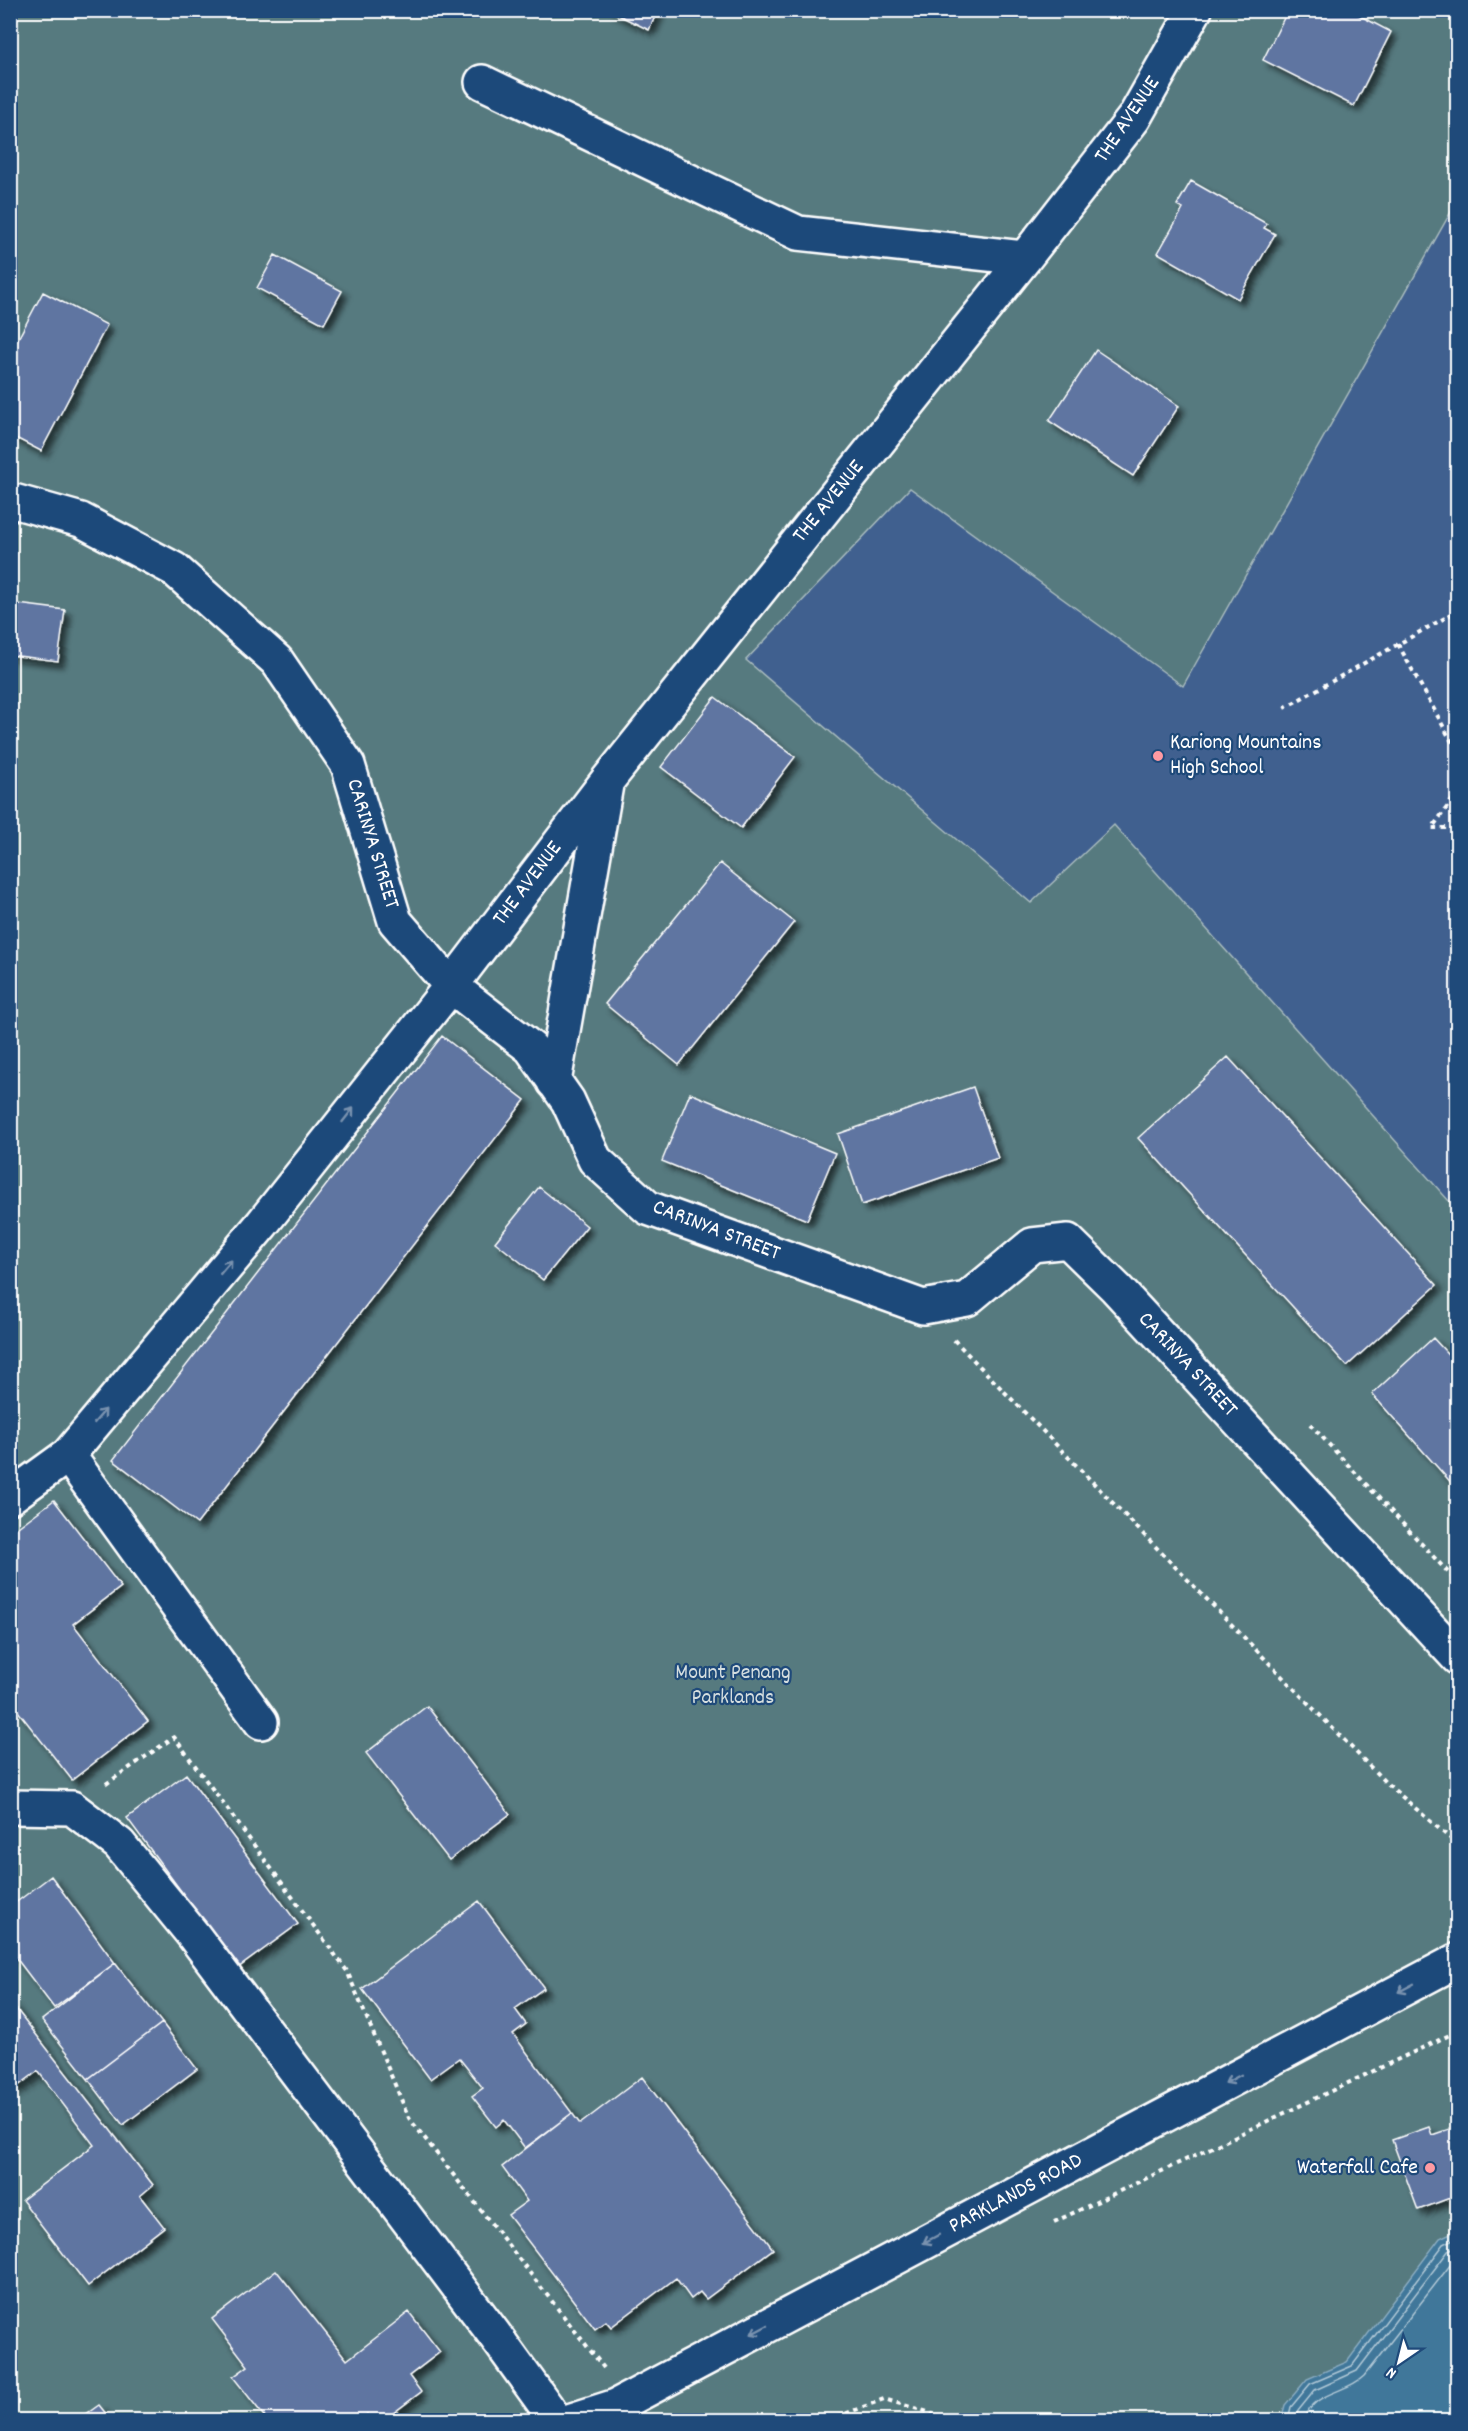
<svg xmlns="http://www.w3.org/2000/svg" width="1468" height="2431" font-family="Dekko,sans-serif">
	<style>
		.built { fill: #41618f }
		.green { fill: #567a7f; stroke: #aabcbf; stroke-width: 1.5 }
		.water { fill: #3f779a; stroke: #8cadc2; stroke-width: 1.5 }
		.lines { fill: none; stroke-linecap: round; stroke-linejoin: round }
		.shore { stroke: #b2c9d7; stroke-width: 1.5 }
		.building { fill: #5f74a1; stroke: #fff; stroke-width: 1.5; filter: url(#shadow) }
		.minor-casing { stroke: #fff; stroke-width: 38 }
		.path { stroke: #fff; stroke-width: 4; stroke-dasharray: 4.5 4.5; stroke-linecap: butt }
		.minor { stroke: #1f4a7a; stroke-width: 33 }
		.oneway { stroke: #7992af }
		.poi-dot { fill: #ff9aa2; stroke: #1f4a7a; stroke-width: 2 }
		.labels { text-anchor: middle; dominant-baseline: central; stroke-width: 4.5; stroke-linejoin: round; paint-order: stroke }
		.street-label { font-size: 22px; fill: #fff; stroke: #1f4a7a }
		.poi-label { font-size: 22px; fill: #fff; stroke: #1f4a7a; text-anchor: start }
		.park-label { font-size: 22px; fill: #d5dedf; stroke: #1f4a7a }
	</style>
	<defs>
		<filter id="shadow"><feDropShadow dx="5.5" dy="5.5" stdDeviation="3" flood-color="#0009"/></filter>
	</defs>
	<rect width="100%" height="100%" fill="#2f5484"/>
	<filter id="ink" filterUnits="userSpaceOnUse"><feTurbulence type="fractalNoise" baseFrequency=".0167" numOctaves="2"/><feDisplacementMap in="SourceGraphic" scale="12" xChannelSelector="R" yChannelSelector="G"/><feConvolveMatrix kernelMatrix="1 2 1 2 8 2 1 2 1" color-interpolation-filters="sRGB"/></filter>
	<g filter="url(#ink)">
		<path class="built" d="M1457 201V1210L1114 825 1031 904 745 660 910 488 1183 686Z"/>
		<path class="green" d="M11 11H1457V201L1183 686 910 488 746 660 1031 903 1114 825 1457 1210V2420H11Z"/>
		<path class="water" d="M1457 2230V2420H1281L1285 2405 1307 2379 1347 2362 1440 2238Z"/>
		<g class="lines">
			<path class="shore" d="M1288 2420 1291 2407 1310 2384 1352 2366 1444 2244 1458 2237
				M1295 2420 1298 2411 1315 2390 1357 2371 1449 2250 1458 2245
				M1305 2420C1312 2391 1346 2394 1364 2376L1458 2255"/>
		</g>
		<path class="building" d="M608 10H658L649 30Z
			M1288 10H1349L1391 32 1354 106 1263 60Z
			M1191 181 1267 224 1264 228 1275 234 1238 299 1158 253 1183 209 1177 205Z
			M275 255 342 291 324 324 257 288Z
			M43 292 107 325 41 451 10 435V354Z
			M1096 350 1179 406 1133 476 1049 421Z
			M10 603 65 610 58 661 10 655Z
			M715 697 795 757 741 828 661 767Z
			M720 863 794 922 679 1065 605 1004Z
			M442 1036 525 1100 197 1524 113 1460Z
			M1228 1057 1437 1285 1347 1366 1138 1138Z
			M973 1087 998 1158 862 1205 838 1134Z
			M690 1093 835 1153 807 1220 662 1161Z
			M539 1187 587 1226 543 1280 495 1242Z
			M1433 1338 1458 1365V1484L1455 1487 1372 1394Z
			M54 1500 121 1587 73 1624 148 1721 72 1780 10 1701V1533Z
			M427 1706 510 1814 449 1860 366 1753Z
			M186 1774 298 1924 238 1968 127 1818Z
			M51 1876 115 1963 54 2008 10 1950V1907Z
			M479 1901 544 1988 515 2009 526 2024 513 2034 572 2113 525 2148 504 2120 496 2127 472 2096 483 2088 459 2058 430 2079 362 1989Z
			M115 1963 162 2023 88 2079 42 2020Z
			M10 2001 153 2185 140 2196 164 2227 88 2286 22 2200 94 2145 38 2071 10 2092Z
			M162 2023 197 2069 123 2125 88 2079Z
			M642 2077 773 2249 706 2299 700 2292 691 2299 676 2278 611 2327 606 2321 595 2329 508 2215 527 2201 502 2167 572 2113 580 2124Z
			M1458 2126V2195L1418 2210 1392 2140 1429 2127 1432 2135Z
			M276 2270 347 2360 409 2312 440 2352 409 2376 421 2392 384 2420H371L367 2414 359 2420H267L233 2377 248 2366 212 2319Z
			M99 2405 111 2420H78Z"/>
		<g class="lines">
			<defs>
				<path id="minor" d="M482 82 798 233 1025 258
					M10 500 81 520 174 569 277 661 348 765 395 921 451 986 531 1048 568 1101 595 1160 648 1208 923 1307 967 1299 1032 1245 1068 1241 1116 1288 1458 1658
					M554 1082 606 785
					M68 1455 261 1722
					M10 1497 68 1455 262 1224 451 986 607 781 1025 258 1134 118 1195 10
					M10 1807 72 1808 119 1844 194 1936 494 2334 556 2420
					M572 2420 616 2406 1458 1960"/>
			</defs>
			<use href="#minor" class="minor-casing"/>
			<path class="path" d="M1398 644 1458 753
				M1284 708 1452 614 1458 604
				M1458 792 1432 828H1458
				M954 1340 1385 1782 1458 1845
				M1310 1424 1458 1583
				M106 1784 174 1737 347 1971 409 2118 604 2368
				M1054 2222 1458 2031
				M829 2420 884 2399 931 2413 938 2420"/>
			<use href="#minor" class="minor"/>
		</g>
		<defs><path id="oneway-shaft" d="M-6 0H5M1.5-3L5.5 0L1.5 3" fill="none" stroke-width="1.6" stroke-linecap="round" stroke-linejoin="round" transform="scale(1.5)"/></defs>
		<g class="oneway">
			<use href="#oneway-shaft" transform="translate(348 1115) rotate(-52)"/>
			<use href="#oneway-shaft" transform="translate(226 1267) rotate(-50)"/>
			<use href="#oneway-shaft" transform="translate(100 1416) rotate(-50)"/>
			<use href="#oneway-shaft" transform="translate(1406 1988) rotate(152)"/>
			<use href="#oneway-shaft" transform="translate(1233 2079) rotate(152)"/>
			<use href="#oneway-shaft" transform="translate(931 2239) rotate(152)"/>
			<use href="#oneway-shaft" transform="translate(759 2330) rotate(152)"/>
		</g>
	</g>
	<g class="poi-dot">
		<circle cx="1158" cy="756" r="6"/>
		<circle cx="1430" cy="2168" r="6"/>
	</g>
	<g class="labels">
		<g class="street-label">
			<text transform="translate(1128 120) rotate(-56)">THE AVENUE</text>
			<text transform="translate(829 502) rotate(-51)">THE AVENUE</text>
			<text transform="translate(372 844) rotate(73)">CARINYA STREET</text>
			<text transform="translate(528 884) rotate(-53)">THE AVENUE</text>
			<text transform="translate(716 1231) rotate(21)">CARINYA STREET</text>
			<text transform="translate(1187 1365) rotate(47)">CARINYA STREET</text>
			<text transform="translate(1016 2194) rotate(-28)">PARKLANDS ROAD</text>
		</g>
		<g class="poi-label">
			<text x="1170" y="743">Kariong Mountains<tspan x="1170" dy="25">High School</tspan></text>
			<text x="1418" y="2168" text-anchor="end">Waterfall Cafe</text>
		</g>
		<g class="park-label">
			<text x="733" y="1673">Mount Penang<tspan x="733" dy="25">Parklands</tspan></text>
		</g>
	</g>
	<rect width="1468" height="2431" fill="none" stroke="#1f4a7a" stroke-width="36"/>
	<rect x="18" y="18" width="1432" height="2395" fill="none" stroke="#fff" stroke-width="2" filter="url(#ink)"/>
	<g transform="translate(1399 2362) rotate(215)" stroke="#1f4a7a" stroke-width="4.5" paint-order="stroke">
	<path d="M0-4.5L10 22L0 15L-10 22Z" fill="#ffffff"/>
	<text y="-9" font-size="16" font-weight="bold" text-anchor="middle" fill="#ffffff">N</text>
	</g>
</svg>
